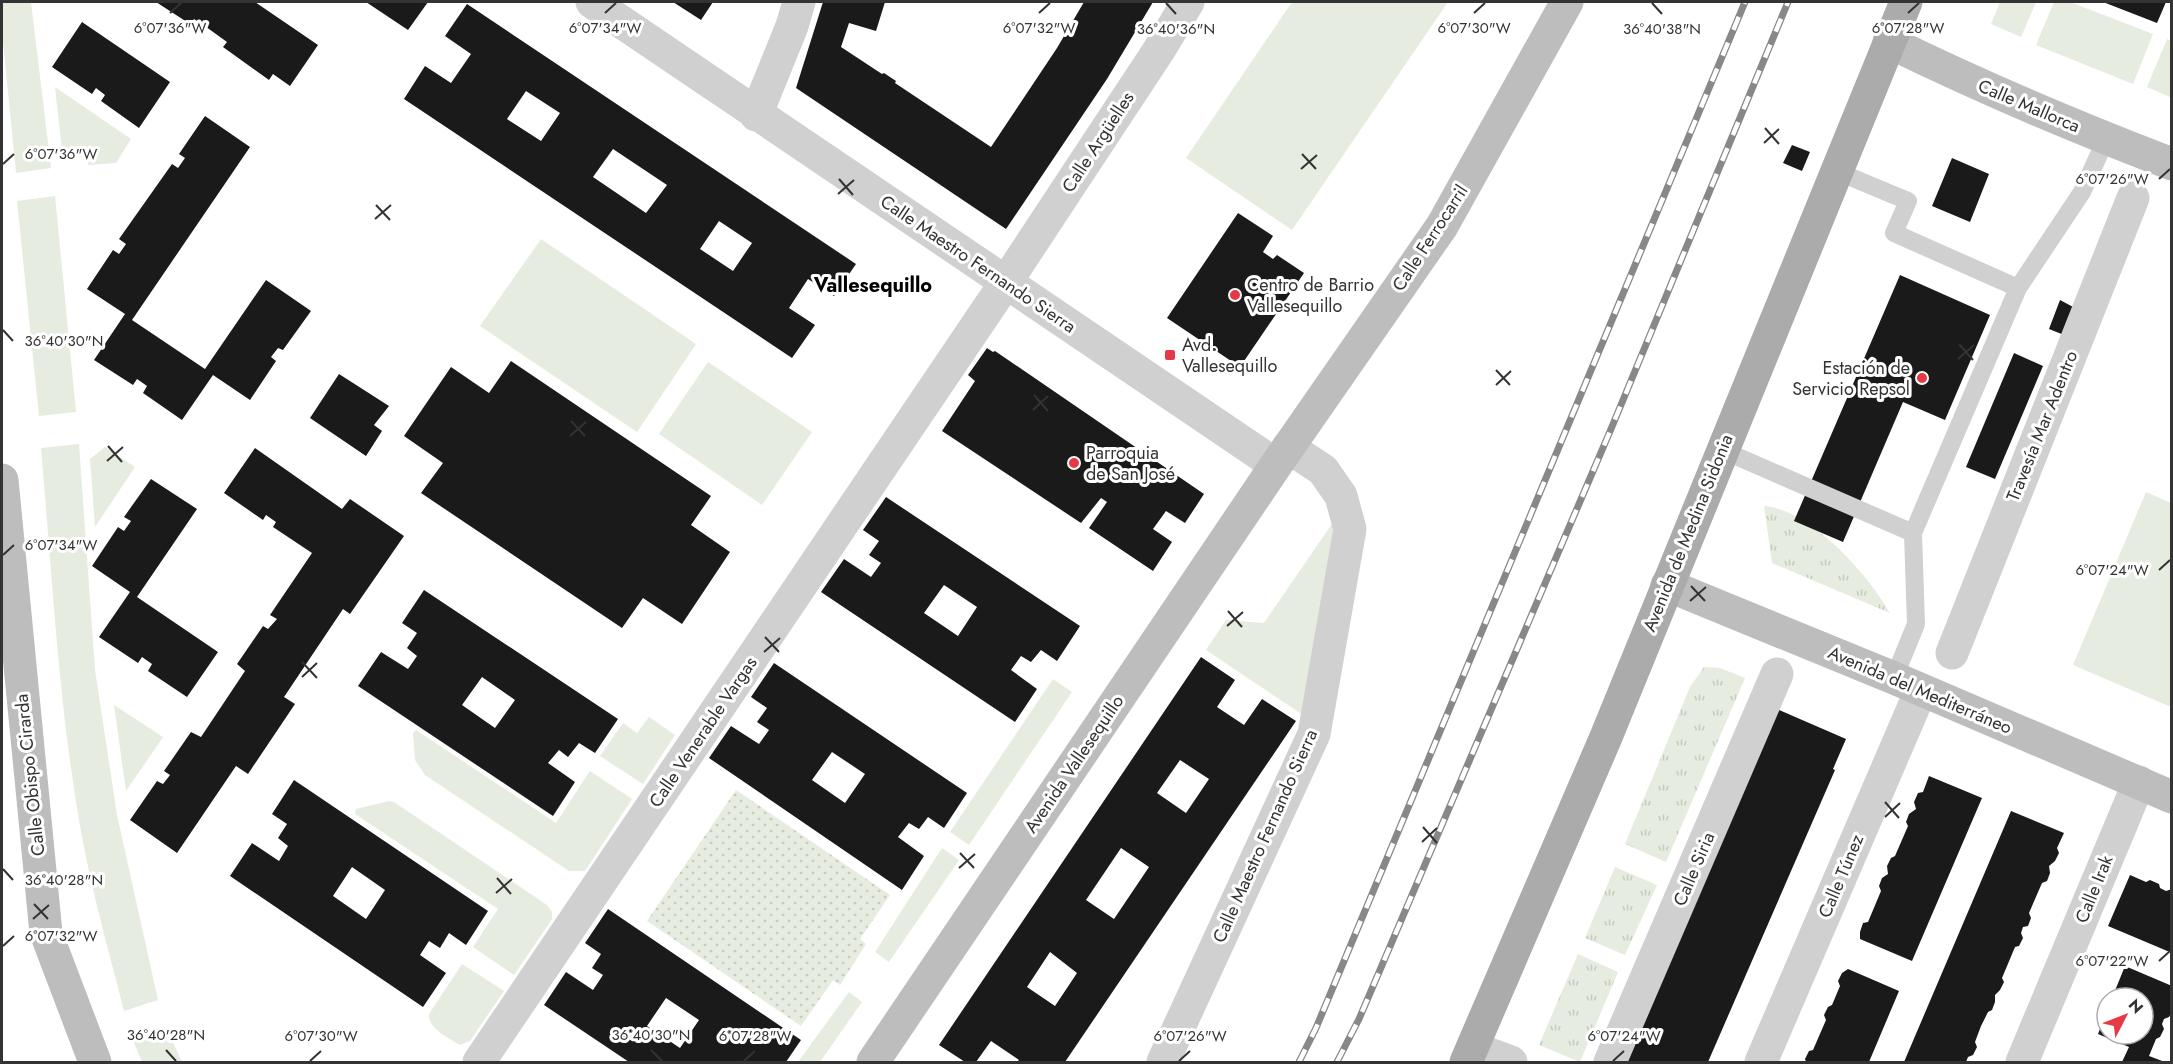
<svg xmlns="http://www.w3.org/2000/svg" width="2173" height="1064" font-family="Jost,sans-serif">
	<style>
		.grass { fill: url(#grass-tufts) }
		.park { fill: url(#park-dots) }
		.garden { fill: #e6ecdf }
		.building { fill: #1a1a1a; fill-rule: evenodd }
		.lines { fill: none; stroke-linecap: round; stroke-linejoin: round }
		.lane { stroke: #d0d0d0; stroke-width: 18 }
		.street { stroke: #d0d0d0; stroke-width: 33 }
		.secondary { stroke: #bdbdbd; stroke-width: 33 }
		.primary { stroke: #ababab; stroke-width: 33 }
		.rail-casing { stroke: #888; stroke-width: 7 }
		.rail { stroke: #fff; stroke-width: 4.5; stroke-dasharray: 14; stroke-linecap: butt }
		.ticks { fill: none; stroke: #333; stroke-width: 2 }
		.poi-dot { fill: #e63946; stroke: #fff; stroke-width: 2 }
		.labels { text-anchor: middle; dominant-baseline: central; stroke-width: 6; stroke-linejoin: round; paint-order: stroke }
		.street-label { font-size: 18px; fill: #333; stroke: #fff }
		.poi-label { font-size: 18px; fill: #333; stroke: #fff; text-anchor: start }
		.neighbourhood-label { font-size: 20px; font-weight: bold; fill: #000; stroke: #fff }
		.ticks-label { font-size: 15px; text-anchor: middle; fill: #333; stroke: #fff; stroke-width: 6; stroke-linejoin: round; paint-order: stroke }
	</style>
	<defs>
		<pattern id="grass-tufts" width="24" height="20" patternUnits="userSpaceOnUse" patternTransform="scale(1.5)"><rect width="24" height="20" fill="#e6ecdf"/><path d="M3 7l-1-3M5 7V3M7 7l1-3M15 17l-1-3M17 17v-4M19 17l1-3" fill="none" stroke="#c6cbc0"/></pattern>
		<pattern id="park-dots" width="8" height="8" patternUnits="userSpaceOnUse" patternTransform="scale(1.5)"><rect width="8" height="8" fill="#e6ecdf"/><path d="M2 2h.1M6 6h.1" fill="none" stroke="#c6cbc0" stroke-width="1.8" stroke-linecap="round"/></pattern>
	</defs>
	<rect width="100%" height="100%" fill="#fff"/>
	<path class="grass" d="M1764 506C1810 509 1869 575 1890 613L1772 563Z
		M1704 667 1720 668 1745 678 1666 862 1625 844 1690 687Z
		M1615 867 1657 885 1625 955 1585 938Z
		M1578 954 1618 972 1580 1062 1539 1045Z"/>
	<path class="park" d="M736 790 890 895 860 939 866 944 840 985 833 980 801 1026 647 921Z"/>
	<path class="garden" d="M2 2H31L51 168 16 173 2 31Z
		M1292 2H1448L1292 230 1186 158Z
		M2000 2H2036L2021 37 1991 24Z
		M2054 2H2070L2153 34 2133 84 2036 45Z
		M2167 39 2171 41 2172 92 2170 97 2147 87Z
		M55 87 131 139 116 163 88 165 86 156 63 159Z
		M55 196 76 412 39 416 17 201Z
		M541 239 696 344 637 432 480 326Z
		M708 362 812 432 762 505 659 434Z
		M79 444 95 670 117 815 158 1000 124 1011C108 948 90 885 79 820 58 697 52 572 41 448Z
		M105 447 135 467 95 527 90 459Z
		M2146 492 2171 503V707L2073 665Z
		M1338 515 1306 717 1206 650 1226 620 1264 623Z
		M1053 679 1072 692 969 845 950 832Z
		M114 705 163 737 126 791Z
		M649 717 675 735 643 784 600 756 623 723 637 733Z
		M416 730 556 823 590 771 632 799 585 871H569L425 775 415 760 413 733Z
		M389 801 394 802 547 905 552 912V919L514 975 473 947 498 909 355 814 356 809Z
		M942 848 959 860 889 962 875 952Z
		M462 964 504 991 470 1041 460 1045C449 1038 428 1029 429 1014Z
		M849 992 862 1002 820 1062H798Z
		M167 1029 182 1062H142L133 1040Z"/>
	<path class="building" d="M156 2H255L318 45 290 86 273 74 269 80 223 47 227 42 209 29 194 19 190 24Z
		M366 2H428L408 30Z
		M673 2H713L701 20Z
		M823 2H885L876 31 849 23 841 47 882 74 884 73 896 81 895 83 991 147 1057 48 1084 2H1153L1107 79 1006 229 796 88Z
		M2103 2H2166L2157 23Z
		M467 4 856 264 834 296 808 279 789 308 815 325 792 358 404 99 425 66 451 83 471 54 445 36ZM526 91 560 113 541 141 507 119ZM613 149 667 185 646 213 593 177ZM719 221 752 243 733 271 700 249Z
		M82 22 170 82 139 128 101 101 105 95 96 88 92 94 52 67Z
		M205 116 250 147 132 320 205 369 266 280 311 311 283 350 278 348 271 357 276 361 250 400 213 375 182 420 143 393 147 386 137 379 133 385 94 360 125 314 87 289 113 250 119 254 126 244 119 239 172 164 178 168 185 158 179 154Z
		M1792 145 1810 152 1802 171 1783 163Z
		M1952 158 1989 174 1970 222 1932 206Z
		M1238 213 1273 236 1263 252 1273 259 1277 255 1304 273 1240 367 1167 318Z
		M1900 275 1990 315 1945 420 1903 402 1843 542 1794 521Z
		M2060 300 2075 308 2064 335 2049 329Z
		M987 348 993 352 995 351 1204 494 1185 523 1166 511 1153 529 1172 542 1153 571 1089 528 1107 502 1101 498 1081 523 942 431 975 381 968 375Z
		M2014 353 2043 366 1995 479 1966 467Z
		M511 361 711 496 691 525 730 552 682 624 643 598 622 628 421 493 443 463 404 436 451 367 489 393Z
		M339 374 389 406 374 425 382 431 366 456 310 418Z
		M255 448 342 509 350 499 404 536 350 614 343 609 284 697 295 704 248 774 236 766 177 853 130 820 157 781 163 784 170 775 164 771 191 732 201 737 245 671 237 664 263 626 268 629 277 619 270 615 312 553 273 527 276 522 266 515 263 520 224 493Z
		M151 479 197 509 137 597 218 652 187 697 148 671 152 664 142 657 138 663 99 637 130 592 92 566 118 527 124 531 131 521 124 517Z
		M886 497 1080 626 1057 661 1041 650 1031 662 1021 656 1011 670 1037 689 1015 722 821 592 844 559 871 577 881 563 869 555 879 541 863 530ZM944 585 977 607 958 636 924 613Z
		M424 590 618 719 595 753 579 743 568 757 559 750 548 763 575 782 553 816 358 686 381 652 408 669 417 656 407 648 417 633 402 623ZM482 677 515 700 495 728 462 705Z
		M1201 657 1235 680 1217 707 1244 725 1262 699 1296 721 1065 1062H1017L1019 1060 991 1041 976 1062H965L939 1045ZM1180 760 1209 779 1186 813 1157 793ZM1121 848 1149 867 1114 919 1086 900ZM1050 952 1077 973 1055 1006 1027 987Z
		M774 663 967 793 944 828 928 817 919 829 909 823 898 837 924 856 902 890 709 758 731 726 759 744 769 730 757 722 767 708 751 697ZM832 752 865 774 845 803 812 780Z
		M1777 709 1846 739 1833 769 1835 770 1708 1062H1625Z
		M1929 776 1982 798 1912 961 1860 939V932L1863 923 1868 922 1881 891 1879 886 1882 878 1888 874 1887 866 1891 858 1895 856 1908 826 1906 822 1909 814 1916 809 1914 802 1918 793 1923 792Z
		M294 780 488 911 466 945 449 933 440 948 429 941 420 955 446 973 423 1007 230 876 252 843 279 861 288 846 278 838 287 824 272 814ZM352 867 385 890 366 919 333 896Z
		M2011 811 2064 833 2057 848 2059 853 2055 861 2049 866 2050 873 2047 881 2042 883 2029 913 2031 918 2028 926 2023 927 2021 933 2023 938 2019 946 2015 947 2002 978 2004 982 2000 990 1995 995V1002L1992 1010 1988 1012 1981 1026 1975 1042 1977 1047 1973 1055 1968 1057 1966 1062H1904Z
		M2130 875 2146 882 2150 880 2159 884 2160 888 2166 891 2172 889V953L2108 926Z
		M608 909 801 1040 786 1062H629L544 1005 566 972 593 990 603 975 592 968 601 954 585 943ZM666 998 699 1020 680 1048 647 1026Z
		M2125 966 2172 986V1012L2169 1017 2164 1019 2162 1024 2164 1029 2160 1037 2156 1039 2149 1056 2165 1062H2122L2129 1047 2098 1034 2107 1011V1034H2143V998H2112Z
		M1848 969 1899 991 1869 1062H1806L1805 1059 1809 1051 1813 1050 1826 1020 1824 1015 1828 1007 1832 1005 1840 986 1838 981 1842 973Z"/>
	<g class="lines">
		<path class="lane" d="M1836 171 1908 201 1894 233 2018 288
			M1722 450 1913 533
			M1894 678 1916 624 1913 533 2018 288 2082 192 2106 139"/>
		<path class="street" d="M592 2 1276 465
			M756 115 792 26 799 2
			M1952 653 2133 198
			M1473 1048 1511 1062
			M479 1062 1006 282 1159 50 1188 2
			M1163 1062 1314 734 1350 529 1341 496 1323 470 1288 447
			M1610 1062 1777 674
			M1761 1062 1921 690
			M2022 1062 2139 782"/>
		<path class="secondary" d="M1889 42C1981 87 2075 127 2172 164
			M2 480 46 933 95 1062
			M1667 585 1894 678 2172 797
			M873 1062 1276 465 1442 226 1567 2"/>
		<path class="primary" d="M1466 1062 1606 737 1906 2"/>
		<defs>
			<path id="rail" d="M1299 1062 1316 1028 1745 2
				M1337 1062 1359 1019 1611 429 1788 2"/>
		</defs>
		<use href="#rail" class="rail-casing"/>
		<use href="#rail" class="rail"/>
	</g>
	<path class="ticks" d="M1166 3 1176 14M1652 3 1662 14M170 13 181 3M605 13 616 3M1039 13 1050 3M1474 13 1485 3M1908 13 1919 3M1765 128 1779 144M1764 143 1779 129M1302 154 1316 169M3 164 14 154M1301 169 1317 155M839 179 853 195M2159 179 2170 169M838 194 854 180M376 205 390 220M375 219 391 205M3 330 13 341M1959 344 1973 360M1958 359 1974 345M1496 370 1510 385M1496 385 1511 371M1034 395 1048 411M1033 410 1048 396M571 421 585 436M570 436 586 422M108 446 122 462M107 461 123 447M3 555 14 545M2159 570 2170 560M1691 586 1705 601M1690 601 1706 587M1228 611 1242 627M1227 626 1243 612M765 637 779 652M764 652 780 638M302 662 317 678M302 677 317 663M1885 802 1899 818M1885 817 1900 803M1423 827 1437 843M1422 842 1437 828M960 853 974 868M959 868 975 854M3 869 13 880M497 878 511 894M496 893 512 879M34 904 48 919M33 919 49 905M3 946 14 936M2159 961 2170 951M166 1050 176 1061M651 1050 662 1061M310 1061 321 1051M744 1061 755 1051M1179 1061 1190 1051M1613 1061 1624 1051"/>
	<g class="poi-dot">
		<circle cx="1235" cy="295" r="6"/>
		<rect x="1164" y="349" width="12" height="12" rx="3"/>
		<circle cx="1922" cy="378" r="6"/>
		<circle cx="1074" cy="463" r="6"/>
	</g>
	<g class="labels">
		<g class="street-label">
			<text transform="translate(2029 106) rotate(23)">Calle Mallorca</text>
			<text transform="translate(1098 142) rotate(-57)">Calle Argüelles</text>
			<text transform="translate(1430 238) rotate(-57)">Calle Ferrocarril</text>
			<text transform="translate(978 264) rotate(34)">Calle Maestro Fernando Sierra</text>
			<text transform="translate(2042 426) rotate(-68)">Travesía Mar Adentro</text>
			<text transform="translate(1688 533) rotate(-68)">Avenida de Medina Sidonia</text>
			<text transform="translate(1920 690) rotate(23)">Avenida del Mediterráneo</text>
			<text transform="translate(703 732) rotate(-56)">Calle Venerable Vargas</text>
			<text transform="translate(1074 764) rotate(-56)">Avenida Vallesequillo</text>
			<text transform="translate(30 775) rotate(-96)">Calle Obispo Cirarda</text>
			<text transform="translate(1265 836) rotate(-66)">Calle Maestro Fernando Sierra</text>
			<text transform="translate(1694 869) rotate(-67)">Calle Siria</text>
			<text transform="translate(1841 876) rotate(-67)">Calle Túnez</text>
			<text transform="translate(2094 889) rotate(-68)">Calle Irak</text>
		</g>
		<g class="poi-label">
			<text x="1247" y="285">Centro de Barrio<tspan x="1247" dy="21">Vallesequillo</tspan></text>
			<text x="1182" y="345">Avd.<tspan x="1182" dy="21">Vallesequillo</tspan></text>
			<text x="1910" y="368" text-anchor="end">Estación de<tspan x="1910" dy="21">Servicio Repsol</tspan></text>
			<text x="1086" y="453">Parroquia<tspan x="1086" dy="21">de San José</tspan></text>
		</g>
		<g class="neighbourhood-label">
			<text x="873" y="285">Vallesequillo</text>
		</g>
	</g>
	<g class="ticks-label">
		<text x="1039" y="33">6°07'32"W</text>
		<text x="1474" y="33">6°07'30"W</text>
		<text x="170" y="33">6°07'36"W</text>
		<text x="605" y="33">6°07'34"W</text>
		<text x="1908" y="33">6°07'28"W</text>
		<text x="1176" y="34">36°40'36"N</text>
		<text x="1662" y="34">36°40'38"N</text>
		<text x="61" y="159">6°07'36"W</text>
		<text x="2112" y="184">6°07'26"W</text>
		<text x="64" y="346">36°40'30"N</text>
		<text x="61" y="550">6°07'34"W</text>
		<text x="2112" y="575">6°07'24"W</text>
		<text x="64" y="885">36°40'28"N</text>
		<text x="61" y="941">6°07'32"W</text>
		<text x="2112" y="966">6°07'22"W</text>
		<text x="166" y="1040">36°40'28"N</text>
		<text x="651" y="1040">36°40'30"N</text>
		<text x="321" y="1041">6°07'30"W</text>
		<text x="755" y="1041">6°07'28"W</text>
		<text x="1190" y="1041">6°07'26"W</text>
		<text x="1624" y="1041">6°07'24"W</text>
	</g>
	<rect width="2173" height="1064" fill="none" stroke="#333333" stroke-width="6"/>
	<g transform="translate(2125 1016) rotate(48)"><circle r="28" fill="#ffffff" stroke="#adadad" stroke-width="1.5"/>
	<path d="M0-4.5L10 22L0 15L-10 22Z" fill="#e63946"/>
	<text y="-9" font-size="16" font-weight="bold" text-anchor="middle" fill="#333333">N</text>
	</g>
</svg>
